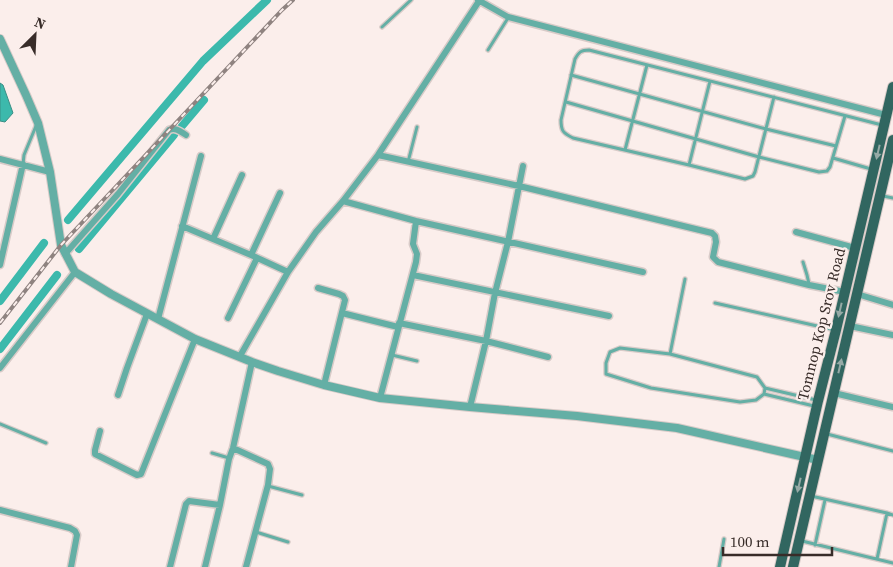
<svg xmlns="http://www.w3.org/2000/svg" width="893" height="567" font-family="'Source Serif 4',serif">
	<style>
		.water { fill: #3cb9ac; stroke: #3b8f85 }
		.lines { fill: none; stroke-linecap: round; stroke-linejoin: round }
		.canal { stroke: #3cb9ac; stroke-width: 8 }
		.service-casing { stroke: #d8cbc8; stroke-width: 5.5 }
		.minor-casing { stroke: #d8cbc8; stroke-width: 9 }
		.tertiary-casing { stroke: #d8cbc8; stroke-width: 10 }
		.primary-casing { stroke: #d8cbc8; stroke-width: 12 }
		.service { stroke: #64afa5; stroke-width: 3 }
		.minor { stroke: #64afa5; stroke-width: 6 }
		.tertiary { stroke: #64afa5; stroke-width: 8 }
		.primary { stroke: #316660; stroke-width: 10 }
		.rail-casing { stroke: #8f8380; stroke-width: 4 }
		.rail { stroke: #fbeeeb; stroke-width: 2; stroke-dasharray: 5.5; stroke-linecap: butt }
		.oneway { fill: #96aaa6 }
		.labels { text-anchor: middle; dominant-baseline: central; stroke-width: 4.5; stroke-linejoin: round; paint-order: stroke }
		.street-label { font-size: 15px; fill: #382c29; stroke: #fbeeeb }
	</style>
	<rect width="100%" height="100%" fill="#fbeeeb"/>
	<path class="water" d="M0 83 3 85 13 113 5 122 0 121Z"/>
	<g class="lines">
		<path class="canal" d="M182 126 204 100
			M68 220 203 61 267 0
			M79 249 174 135
			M0 301 44 243
			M0 349 57 275"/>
		<defs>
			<path id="service" d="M382 27 411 0
				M488 50 508 18
				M571 75 766 129 836 146
				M774 97 755 172 753 176 745 179 689 165 573 138C563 133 561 131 561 120L575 59C579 52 581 50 589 50L882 125
				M566 102 759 157 819 172 827 171 830 167 845 116
				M625 150 647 65
				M833 158 871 169
				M408 162 417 127
				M23 164 24 155 36 126
				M689 165 710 81
				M883 196 893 198
				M803 262 807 275 809 284
				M715 303 835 330
				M670 354 685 279
				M392 355 417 361
				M765 388 764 394 756 400 740 402 651 388 606 374V363L610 352 620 348 670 354 757 377 765 388 816 400
				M764 394 814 406
				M0 424 46 443
				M827 434 893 451
				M212 453 229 458
				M268 486 302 495
				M811 496 887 513 877 559
				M887 513 893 515
				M256 532 288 542
				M802 541 893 563
				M815 545 825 500
				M719 567 724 539"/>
			<path id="minor" d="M478 0 508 17 886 115
				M378 155 519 186 712 233 715 236 716 242 713 257 718 262 809 285 845 292
				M0 159 50 172
				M280 193 251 255 288 272
				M343 201 416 221 643 272
				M182 226 251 255
				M796 232 855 248
				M213 239 242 175
				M65 254 118 194 169 130C176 127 181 132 186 135
				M0 265 23 164
				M413 275 609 316
				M318 288 339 294 343 296 345 300 324 385
				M857 294 893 305
				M342 313 398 327
				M228 318 257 258
				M158 319 201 156
				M399 323 486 341 548 357
				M850 326 893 335
				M240 356 288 272 316 232 343 201 378 155 479 1
				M0 368 75 272
				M834 393 893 407
				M118 395 127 368 147 314
				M380 398 416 262 417 254 413 244 416 221
				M470 407 486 341 495 293 508 242 523 166
				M100 431 95 450V454L137 475 141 474 195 339
				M233 448 268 464 270 469 268 485 246 567
				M0 510 70 528 75 531 77 535 71 567
				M170 567 186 504 189 501 220 505
				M205 567 220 505 229 459 233 448 252 362"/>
			<path id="tertiary" d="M0 39 26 95 38 123 50 172 61 245 75 272 111 294 195 339 252 362 278 371 324 385 380 398 470 407 577 416 677 428 818 460"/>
			<path id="primary" d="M780 567 818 401 836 330 893 87
				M793 567 893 140"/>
		</defs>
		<use href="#service" class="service-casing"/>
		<use href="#minor" class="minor-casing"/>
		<use href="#tertiary" class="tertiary-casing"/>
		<use href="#primary" class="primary-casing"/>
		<use href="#service" class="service"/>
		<use href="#minor" class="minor"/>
		<use href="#tertiary" class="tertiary"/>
		<use href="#primary" class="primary"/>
		<defs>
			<path id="rail" d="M0 323 61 245 282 10 293 0"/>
		</defs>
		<use href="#rail" class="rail-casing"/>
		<use href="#rail" class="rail"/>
	</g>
	<defs><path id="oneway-solid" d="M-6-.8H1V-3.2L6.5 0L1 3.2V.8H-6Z" transform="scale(1.25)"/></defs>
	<g class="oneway">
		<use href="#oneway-solid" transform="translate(878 152) rotate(103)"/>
		<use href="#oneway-solid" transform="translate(840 310) rotate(103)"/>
		<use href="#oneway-solid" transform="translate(840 366) rotate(-77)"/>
		<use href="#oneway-solid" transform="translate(799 485) rotate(103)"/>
	</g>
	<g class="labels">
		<g class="street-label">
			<text transform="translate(821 324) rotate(-76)">Tomnop Kop Srov Road</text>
		</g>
	</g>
	<g transform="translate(35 35) rotate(24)" stroke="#fbeeeb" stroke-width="4" paint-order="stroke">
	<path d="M0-4L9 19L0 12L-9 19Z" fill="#382c29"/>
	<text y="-8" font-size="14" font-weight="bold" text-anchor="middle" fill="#382c29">N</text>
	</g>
	<path d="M723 547v8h109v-8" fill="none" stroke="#382c29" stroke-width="2.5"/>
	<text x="730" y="547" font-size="15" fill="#382c29" stroke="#fbeeeb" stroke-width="4" paint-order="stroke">100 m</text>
</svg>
